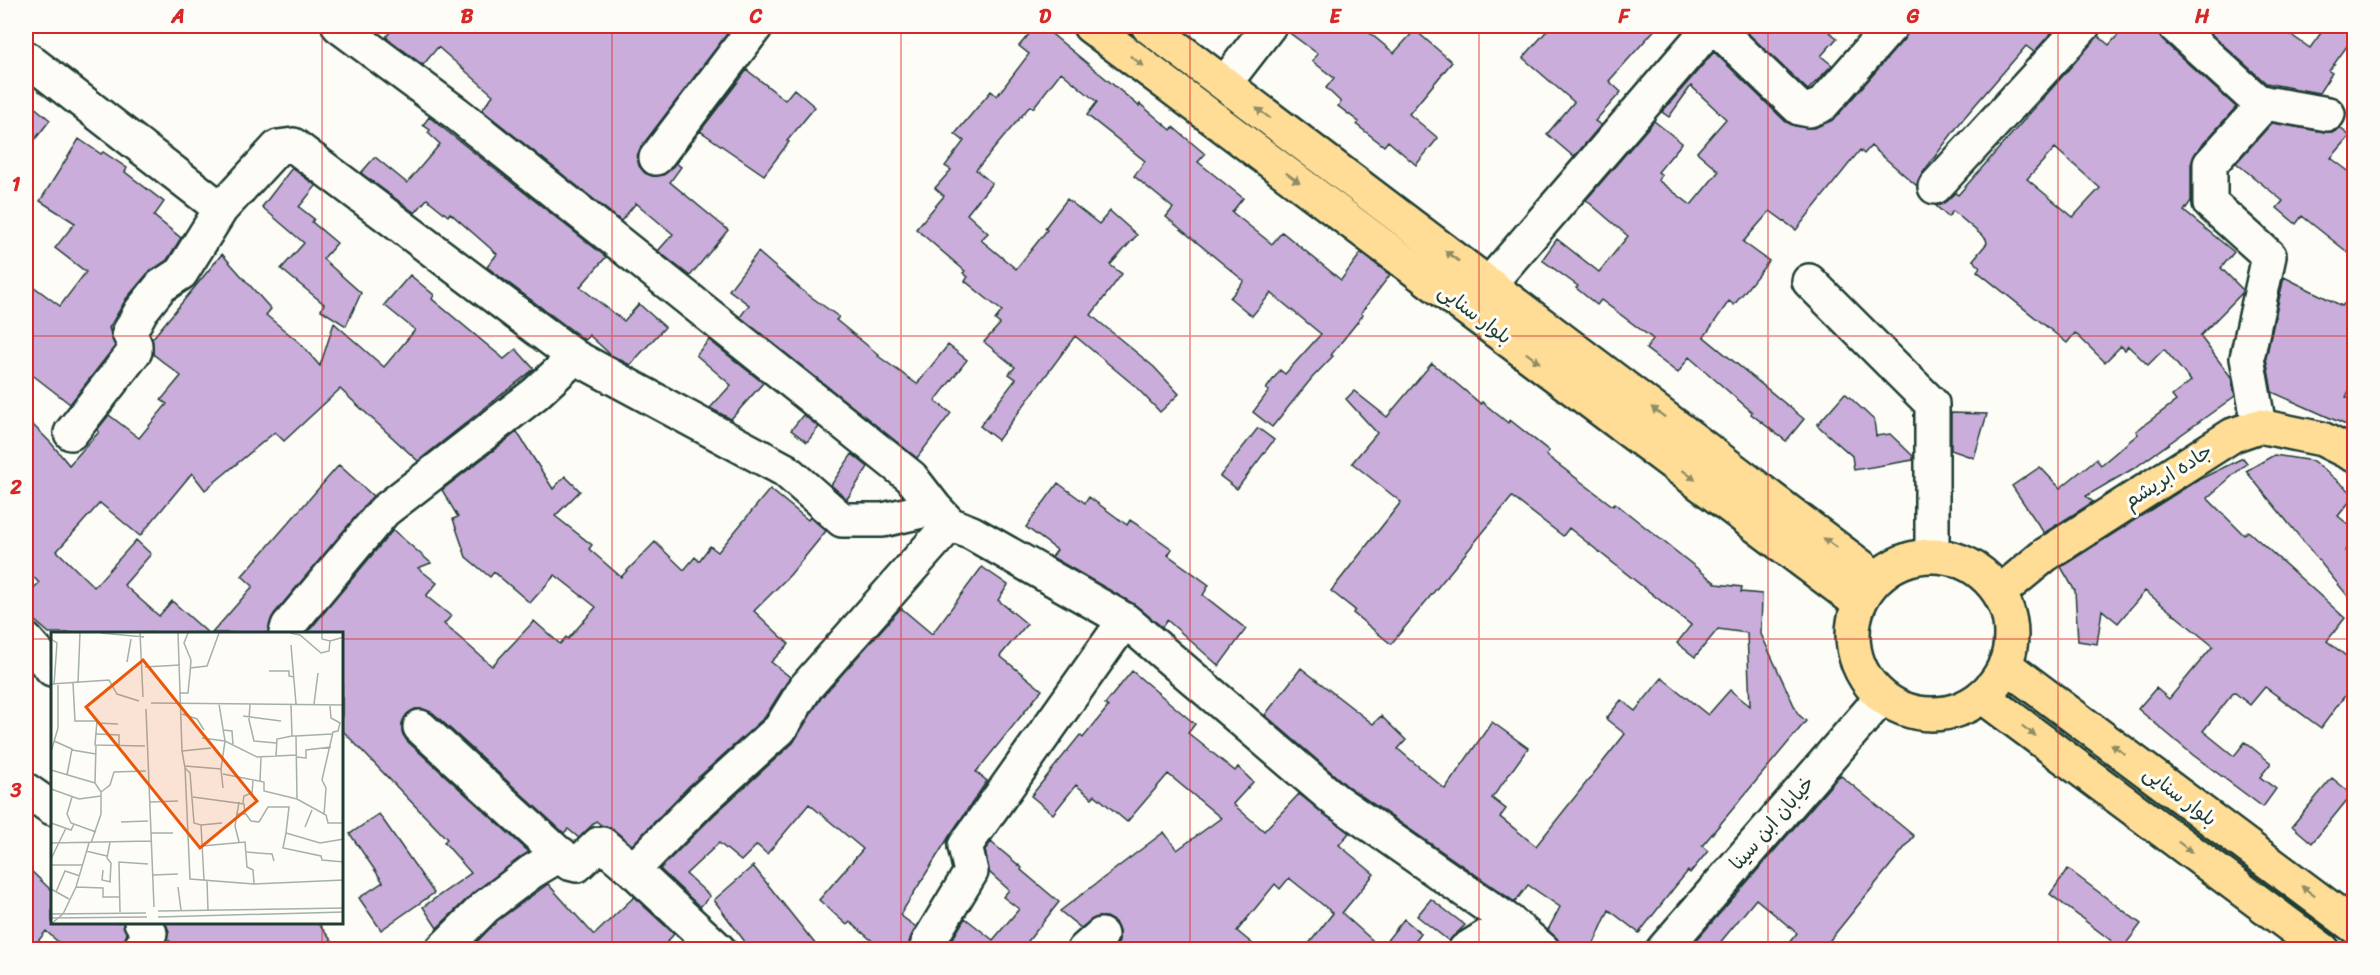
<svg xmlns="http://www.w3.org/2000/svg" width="2380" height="975" font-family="Sriracha,'Playpen Sans Arabic',sans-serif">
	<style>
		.building { fill: #caadda; stroke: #1f3d34; stroke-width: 1.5; fill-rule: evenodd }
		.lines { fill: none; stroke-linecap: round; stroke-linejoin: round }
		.minor-casing { stroke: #1f3d34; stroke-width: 38 }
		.major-casing { stroke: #1f3d34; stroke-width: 38 }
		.minor { stroke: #fdfcf7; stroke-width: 33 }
		.major { stroke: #ffdd96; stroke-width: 33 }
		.oneway { fill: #8f8d65 }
		.grid { fill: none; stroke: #d62828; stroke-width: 1.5; stroke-opacity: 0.55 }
		.labels { text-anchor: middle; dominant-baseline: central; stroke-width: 6; stroke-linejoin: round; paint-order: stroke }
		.street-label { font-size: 20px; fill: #1f3d34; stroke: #fdfcf7 }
		.inset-road { fill: none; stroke: #a4b0a9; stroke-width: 1.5 }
		.view { fill: #e8590c; fill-opacity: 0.15; stroke: #e8590c; stroke-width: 3 }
		.inset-edge { fill: none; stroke: #1f3d34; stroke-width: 3 }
		.neatline { fill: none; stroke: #d62828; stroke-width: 2 }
		.grid-label { font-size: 20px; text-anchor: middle; font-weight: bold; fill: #d62828 }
	</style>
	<rect width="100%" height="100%" fill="#fdfcf7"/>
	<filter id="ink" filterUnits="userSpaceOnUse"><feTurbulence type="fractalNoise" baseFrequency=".0167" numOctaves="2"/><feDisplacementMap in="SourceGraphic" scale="12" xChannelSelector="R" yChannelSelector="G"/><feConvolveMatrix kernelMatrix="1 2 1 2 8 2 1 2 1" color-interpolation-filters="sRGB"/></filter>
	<g filter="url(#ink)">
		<path class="building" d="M395 26H733L641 147 637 156 639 166 645 173 653 176 663 175 671 169 747 70 785 100 794 89 815 107 787 141 789 142 764 175 700 131 676 163 681 167 670 182 728 230 690 276 658 251 673 234 636 203 621 221 482 110 493 95 438 47 423 65 386 37Z
			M1036 26H1042L1139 106 1140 104 1171 130 1173 127 1205 154 1198 162 1243 198 1232 212 1272 244 1282 232 1341 280 1361 253 1390 275 1361 313 1363 315 1331 355 1333 356 1312 378 1272 427 1253 412 1269 391 1266 389 1280 370 1285 374 1321 334 1271 293 1252 316 1230 298 1244 281 1166 217 1173 208 1134 176 1145 161 1087 115 1097 102 1061 72 1033 108 1030 106 976 170 992 183 967 214 988 233 981 240 1016 269 1047 230 1045 228 1067 199 1099 224 1110 211 1137 235 1110 265 1122 274 1091 315 1154 367 1179 394 1160 412 1135 386 1075 336 998 440 980 426 1016 379 1009 374 1015 367 984 342 1000 324 995 320 1002 311 965 281 968 277 963 273 965 271 916 229 944 196 935 188 951 170 945 166 964 141 955 134 991 91 997 96 1029 54 1019 46Z
			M1287 26H1361L1394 53 1415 30 1452 62 1409 114 1438 138 1416 165 1388 141 1384 146 1357 125 1359 122 1338 106 1341 102 1326 88 1334 78 1312 61 1318 54 1287 31Z
			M1551 26H1658L1609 81 1621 92 1595 121 1601 125 1574 157 1547 134 1574 102 1523 58Z
			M1740 26H1822L1837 38 1821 56 1832 65 1808 90Z
			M1909 26H2042L2051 33 2034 52 2026 46 1963 119 1921 175 1917 186 1871 146 1864 154 1860 150 1796 230 1770 211 1743 242 1769 261 1734 305 1729 301 1704 337 1804 419 1786 441 1751 414 1752 412 1689 357 1678 373 1646 349 1653 339 1601 300 1597 305 1576 288 1578 286 1542 260 1557 239 1599 272 1628 236 1586 200 1654 121 1682 143 1658 172 1662 175 1658 180 1691 205 1719 171 1697 152 1726 119 1691 86 1669 117 1662 112 1714 52 1786 122 1795 126 1815 128 1836 117 1905 38Z
			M2126 26H2157V32L2162 40 2236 107 2196 152 2191 164V201L2184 211 2234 252 2221 268 2243 290 2242 293 2200 336 2231 377 2235 396 2136 467 2086 496 2093 502 2044 533 2012 486 2040 467 2060 488 2096 459 2101 465 2138 434 2136 431 2176 401 2172 396 2191 381 2164 349 2148 365 2128 346 2125 350 2121 346 2105 362 2075 333 2067 343 1977 271 1980 267 1973 260 1987 243 1986 239 1953 211 1948 217 1935 205H1941L1955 193 1958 195 2098 36 2109 45ZM2055 148 2100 188 2073 217 2027 179Z
			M2202 26H2278L2310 48 2326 26H2355V35L2329 71 2332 73 2319 93 2266 83Z
			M26 100 50 120 26 151Z
			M429 117 606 257 580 287 624 321 639 304 665 327 630 365 611 355 589 335 585 340 487 267 497 254 450 213 448 216 427 199 415 213 361 173 375 157 407 183 440 144 428 133 430 130 423 125Z
			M2272 123 2325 132H2334L2340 128 2350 136 2331 158 2355 176V258L2302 216 2296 224 2277 208 2283 201 2236 163Z
			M79 139 101 154 103 152 127 168 125 172 164 202 154 216 181 238 167 260 147 274 126 299 109 328 115 346 70 404 26 370V281L60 306 86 272 55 248 75 223 40 201Z
			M292 168 316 186 299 207 314 219 312 222 337 243 323 259 361 293 346 326 321 310 324 304 281 269 304 243 262 207Z
			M758 252 803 291 839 317 836 320 879 355 878 356 917 384 948 345 967 360 935 401 951 413 917 458 740 317 749 305 729 290Z
			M222 254 271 309 266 315 300 343 320 366 334 323 384 367 415 330 384 305 410 275 434 295 432 299 504 359 516 349 534 369 418 461 340 389 284 441 275 432 205 490 192 473 140 536 100 503 57 551 94 587 136 540 151 554 124 585 159 616 172 601 208 633H49L26 613V595L39 583 26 569V418L51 443 69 465 99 432 97 430 109 415 139 438 167 404 161 400 181 376 153 354 152 339Z
			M2284 277 2342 306 2355 292V379L2346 397 2355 401V429L2272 392 2266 358Z
			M709 340 763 383 731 419 710 408 731 385 696 355Z
			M1432 363 1481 404 1482 402 1508 423 1510 420 1549 451 1546 455 1613 506 1615 503 1717 584 1742 587 1741 592 1762 594 1761 634 1798 714 1806 721 1702 846 1708 851 1690 873 1688 871 1674 888 1639 933 1609 910 1591 950H1561L1560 943 1548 930 1560 907 1528 885 1515 902 1346 785 1265 715 1301 668 1373 724 1381 716 1406 740 1398 749 1445 789 1492 722 1528 748 1492 798 1506 809 1500 817 1536 846 1625 734 1606 719 1621 700 1635 711 1662 678 1708 715 1730 690 1750 706 1747 633 1718 629 1695 657 1677 643 1691 625 1569 528 1563 536 1512 497 1391 644 1353 613 1355 610 1331 591 1401 502 1352 463 1377 433 1346 399 1354 391 1387 417Z
			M1845 393 1874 420 1876 436 1890 434 1913 456V460L1854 470 1852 456 1817 425Z
			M1951 413 1987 414 1974 458 1951 450Z
			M803 415 819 427 807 442 791 430Z
			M1258 428 1274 440 1237 489 1220 476Z
			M517 432 553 489 565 476 580 491 555 516 592 545 589 549 621 577 655 542 684 570 695 557 699 561 710 546 718 552 770 489 808 520 810 517 826 531 790 575 754 611 789 644 771 662 790 677 765 717 689 786 632 845 614 830 601 825 596 821 579 838 568 829 564 833 433 713 423 709H415L407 714 402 724V733L407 741 529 852 474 892 437 928 423 907 471 873 444 842 447 839 342 730V633H307L393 530 431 563 418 568 437 583 426 596 451 616 444 624 492 666 534 621 560 644 566 637 568 639 596 607 555 575 530 603 494 572 490 577 466 557 453 519 458 517 442 490Z
			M852 454 868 467 847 499 831 485Z
			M2274 455 2313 461 2355 495 2338 516 2355 530V539L2345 551 2355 560V605L2246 471Z
			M2243 458 2247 463 2207 498 2244 535 2248 531 2345 618 2327 641 2355 663V682L2321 728 2265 687 2250 705 2234 692 2203 731 2234 756 2245 742 2271 763 2260 777 2276 789 2263 807 2193 755 2138 709 2156 688 2169 699 2213 646 2145 591 2118 623 2102 610 2097 644 2078 641 2075 591 2061 567 2196 481Z
			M339 465 373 496 274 614 268 633H212L253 586 242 576Z
			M1058 483 1085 503 1089 497 1127 525 1130 520 1144 529 1172 549 1168 555 1209 585 1203 595 1246 629 1219 666 1167 620 1162 627 1134 604 1052 557 1057 550 1026 527Z
			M982 567 1008 585 998 600 1027 624 1000 656 1042 690 976 772 987 781 950 835 900 915 916 927 909 942 911 950H883L850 922 847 925 819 900 863 849 809 804 767 854 757 845 741 861 719 843 686 874 710 896 700 907 660 869 715 814 793 743 821 698 901 608 932 634Z
			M1132 671 1195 724 1188 733 1235 771 1238 767 1253 782 1233 804 1264 831 1299 794 1349 833 1339 845 1374 874 1342 913 1381 948 1404 919 1421 933 1408 950H1304L1333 913 1289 878 1280 889 1275 884 1237 931 1260 950H1113L1119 942V932L1115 922 1106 917H1098L1081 928 1060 911 1164 832 1177 850 1221 818 1168 774 1127 822 1095 795 1092 798 1076 785 1053 814 1031 796 1080 735 1083 738 1108 707 1105 704Z
			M1840 775 1914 836 1822 950H1783L1797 933 1756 899 1714 950H1688Z
			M2332 778 2352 794 2312 843 2292 826Z
			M379 814 434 893 381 930 359 898 383 882 350 834Z
			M991 842 1022 868 1021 870 1059 902 1021 950H946L965 918 993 940 1019 909 1003 897 1009 890 989 872 985 850Z
			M26 866 52 891V922H123L127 934 120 950H67L46 931 31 950H26Z
			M753 866 820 950H751L714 900Z
			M2068 869 2141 924 2122 949 2050 894Z
			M548 884 594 935 634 897 674 934 660 950H469L497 921Z
			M1431 899 1465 925 1449 941 1417 916Z
			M165 922H317L339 950H181L167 939 169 931Z"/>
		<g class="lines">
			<defs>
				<path id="minor" d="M339 26 456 113 911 477 935 508
					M1714 26 1799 108 1809 110 1822 105 1891 26
					M2175 26 2256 100 2265 103
					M26 58 221 209 278 147 293 145 575 357 785 470 842 520H883L935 508 950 524 972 533 1125 620 1335 800 1510 922 1543 950
					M1225 83 1269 26
					M656 158 756 26
					M1935 187 2083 26
					M1809 281 1932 404V555
					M1489 284 1711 26
					M2259 426 2247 358 2269 256 2210 203V164L2265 103 2328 114
					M71 433 135 351V345L129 333 141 311 161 286 181 273 221 209
					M286 633 288 626 384 511 535 394 575 357
					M26 640 52 669
					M420 727 569 863 577 865 599 844H602L633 870 702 800 780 729 806 687 950 524
					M26 790 52 808
					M633 870 719 950
					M928 943 971 872 965 846 1125 620
					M139 950 150 933 141 922
					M442 950 485 907 531 872 561 854
					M1084 950 1101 935
					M1465 950 1510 922
					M1663 950 1882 697"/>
				<path id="major" d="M1090 26 1859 603
					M1148 26 1876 578
					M1853 635a79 79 0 1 1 158 0a79 79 0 1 1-158 0Z
					M1999 593 2045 555 2233 435 2259 426 2322 439 2354 455
					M2005 665 2354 926
					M1982 696 2323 950"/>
			</defs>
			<use href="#minor" class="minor-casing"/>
			<use href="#major" class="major-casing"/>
			<use href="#minor" class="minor"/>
			<use href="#major" class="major"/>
		</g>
		<defs><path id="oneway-solid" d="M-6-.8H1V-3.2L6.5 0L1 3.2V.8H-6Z" transform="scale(1.5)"/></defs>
		<g class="oneway">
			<use href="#oneway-solid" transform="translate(1137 61) rotate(37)"/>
			<use href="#oneway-solid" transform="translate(1263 113) rotate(-143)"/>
			<use href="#oneway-solid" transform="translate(1293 178) rotate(37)"/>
			<use href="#oneway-solid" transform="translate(1452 256) rotate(-143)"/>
			<use href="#oneway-solid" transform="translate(1533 358) rotate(37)"/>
			<use href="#oneway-solid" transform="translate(1658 412) rotate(-143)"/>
			<use href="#oneway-solid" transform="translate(1689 475) rotate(37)"/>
			<use href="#oneway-solid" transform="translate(1830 543) rotate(-143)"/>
			<use href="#oneway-solid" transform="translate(2029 731) rotate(37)"/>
			<use href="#oneway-solid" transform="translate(2118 749) rotate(-143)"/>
			<use href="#oneway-solid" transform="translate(2185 847) rotate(37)"/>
			<use href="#oneway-solid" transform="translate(2308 891) rotate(-143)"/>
		</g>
	</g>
	<path class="grid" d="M322 26V633M612 26V950M901 26V950M1190 26V950M1479 26V950M1768 26V950M2058 26V950M26 336H2354M26 639H52M342 639H2354M322 922V950"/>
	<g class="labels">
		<g class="street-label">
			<text transform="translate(1475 314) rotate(37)">بلوار سنایی</text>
			<text transform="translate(2168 476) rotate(-33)">جاده ابریشم</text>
			<text transform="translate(2180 796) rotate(37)">بلوار سنایی</text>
			<text transform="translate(1772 823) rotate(-49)">خیابان ابن سینا</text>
		</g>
	</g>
	<g transform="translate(51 632)">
		<rect width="292" height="292" fill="#fdfcf7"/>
		<path class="inset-road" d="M50 1 93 5M89 1 92 65M127 1 131 119 134 136 139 141 143 191 150 193 153 248M239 1 249 3 270 21 278 19 279 9M271 1V7L279 9 293 5M0 7 6 11 3 53M240 13 245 72M76 30 80 7M94 35 129 33M139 36 156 34 168 1M218 39H238V44L243 45M22 51 24 89H46L44 113 94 114M27 51 29 1M0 52 58 48 66 62 88 69M129 61H137L139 41 140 28 133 11 137 1M100 71 293 73M168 72 174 109 170 137M199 72 198 88 203 109 225 111M263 72 267 41M240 73 241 104H245L246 167M95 77 103 275M131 82 146 87 153 98M192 84 230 89M46 91 67 92M172 98 181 99 182 113M44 102 68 103V113M245 104 281 102M151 106 174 109 206 125 245 123M3 109 21 117 16 143M45 113 44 151 50 160M21 118 45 122M131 119 160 116M0 120 7 96V53M225 124 226 107 241 104M245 125 255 126V118L280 115M134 134 170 137 172 156M134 136 139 247 203 252 293 248M0 138 44 151M172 142 213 150V159L246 167 275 183 277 191H293M209 149 210 125M0 157 28 167 50 164M21 165 16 182 20 191 45 200M142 165 193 172 194 182H185M99 170 127 169M188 170 184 194 188 210M192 171 193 164 201 161 202 149M194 181 200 189 208 190 217 175H238L235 201 269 211 293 207M273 183 275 156 271 148 282 100 287 99 289 91 280 86 279 74M70 190 97 189M0 191 20 198 23 192M150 193 171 191M254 195 261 178M100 201H122M235 201 232 216 270 224 271 228 293 230M59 210 56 226 60 231 59 250M0 211 100 209M40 211 50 182V160L59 153 63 140 95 139M151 214 194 210 196 235 202 238 203 252M35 219 56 224M194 220 221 222 223 229M0 227 15 196M0 233H31M52 238 51 248 60 250M101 243 127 242M156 249 157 278M25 255 52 256V265H69M127 255 130 278M0 257 18 267M5 260 14 239 29 244M107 279 293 276M69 280 68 230 97 232M0 282 95 281M107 285 293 280M0 286 96 285M0 292 12 282 25 255 38 211"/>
		<path class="view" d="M92 28 206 169 149 216 35 75Z"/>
		<rect width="292" height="292" class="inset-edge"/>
	</g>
	<rect width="2380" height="975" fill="none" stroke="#fdfcf7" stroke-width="66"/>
	<rect x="33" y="33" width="2314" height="909" class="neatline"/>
	<g class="grid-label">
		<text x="178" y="23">A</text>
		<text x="467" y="23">B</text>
		<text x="756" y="23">C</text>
		<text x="1045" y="23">D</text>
		<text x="1335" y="23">E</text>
		<text x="1624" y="23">F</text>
		<text x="1913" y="23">G</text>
		<text x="2202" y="23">H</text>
		<text x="16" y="191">1</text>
		<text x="16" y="494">2</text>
		<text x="16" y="797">3</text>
	</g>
</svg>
